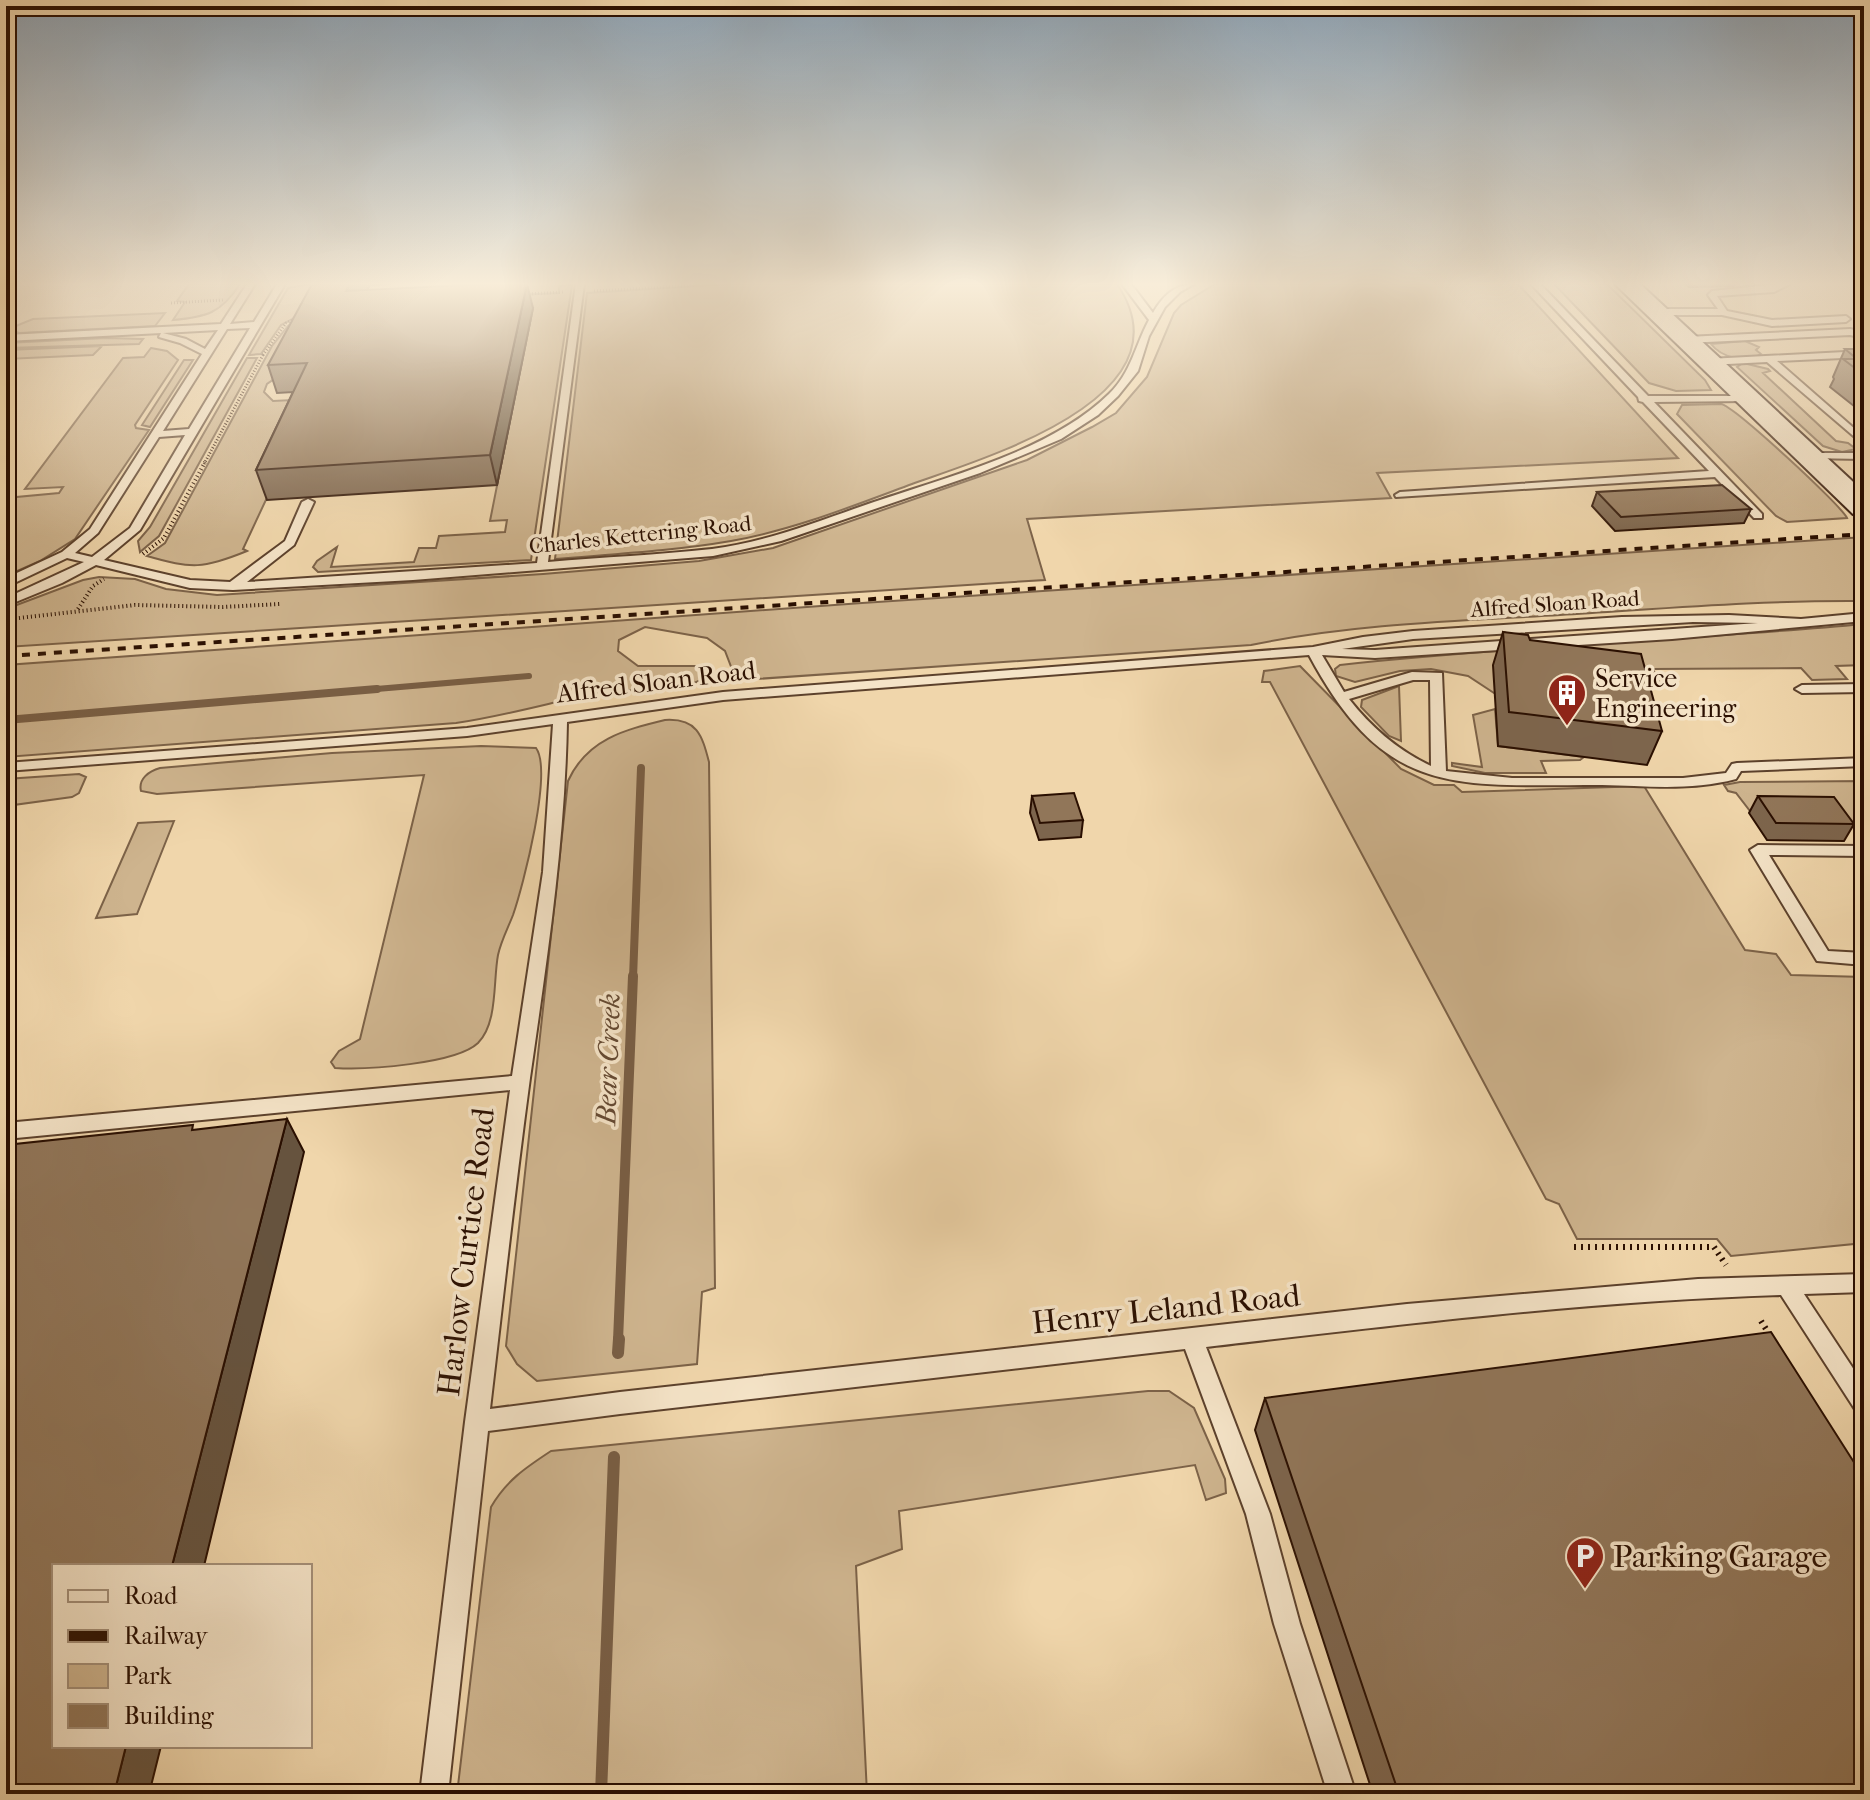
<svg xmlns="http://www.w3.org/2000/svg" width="1870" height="1800" font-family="'IM FELL French Canon',serif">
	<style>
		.green { fill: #ceb48e; stroke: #7c6248; stroke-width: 2 }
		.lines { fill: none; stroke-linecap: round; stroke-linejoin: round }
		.stream-far3 { stroke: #795e44; stroke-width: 6 }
		.stream-far2 { stroke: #795e44; stroke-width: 8 }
		.stream-far1 { stroke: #795e44; stroke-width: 10 }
		.stream { stroke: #795e44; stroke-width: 12 }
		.lane-casing { stroke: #5c412c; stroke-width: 4 }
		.secondary-casing { stroke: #2a0f01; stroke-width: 4 }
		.path-far2 { stroke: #2a0f01; stroke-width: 3; stroke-dasharray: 1 2; stroke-linecap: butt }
		.path-far1 { stroke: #2a0f01; stroke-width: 4; stroke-dasharray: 1 3; stroke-linecap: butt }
		.path { stroke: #2a0f01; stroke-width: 6; stroke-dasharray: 2 5; stroke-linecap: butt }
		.lane { fill: #f5e4c8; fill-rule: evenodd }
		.secondary { fill: #f5e4c8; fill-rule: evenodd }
		.rail { stroke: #2a0f01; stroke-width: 4; stroke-dasharray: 8 8; stroke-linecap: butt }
		.wall { fill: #7d654d; stroke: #2a0f01; stroke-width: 2 }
		.shaded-wall { fill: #66533e; stroke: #2a0f01; stroke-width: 2 }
		.building { fill: #917659; stroke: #2a0f01; stroke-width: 2 }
		.labels { text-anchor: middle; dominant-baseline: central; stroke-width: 7; stroke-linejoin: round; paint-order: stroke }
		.far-street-label { font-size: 22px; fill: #2a0f01; stroke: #f5e4c8 }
		.poi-label { font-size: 26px; fill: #2a0f01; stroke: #f5e4c8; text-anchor: start }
		.street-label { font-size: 26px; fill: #2a0f01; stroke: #f5e4c8 }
		.water-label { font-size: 28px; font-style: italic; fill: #654a33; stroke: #f5e4c8 }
		.near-street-label { font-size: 32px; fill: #2a0f01; stroke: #f5e4c8 }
		.near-poi-label { font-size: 32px; fill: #2a0f01; stroke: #f5e4c8; text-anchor: start }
	</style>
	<rect width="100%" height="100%" fill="#f0d6ab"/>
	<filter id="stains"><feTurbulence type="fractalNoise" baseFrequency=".0025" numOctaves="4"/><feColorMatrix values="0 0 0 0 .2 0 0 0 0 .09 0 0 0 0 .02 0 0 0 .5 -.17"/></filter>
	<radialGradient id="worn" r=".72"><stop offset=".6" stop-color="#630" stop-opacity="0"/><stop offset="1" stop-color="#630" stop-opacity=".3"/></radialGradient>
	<path class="green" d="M189 284H240C221 313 207 317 173 320L185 302 177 301Z
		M311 284H392L341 287 300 315 281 325 261 354 249 355 288 288Z
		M729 284H1117C1194 397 984 458 912 484 853 506 793 530 731 541 673 551 614 554 555 559L587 293Z
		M1215 284H1518L1678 458 1377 473 1391 498 1027 519 1045 580 6 647V609L83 580 99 577 135 579 166 589 217 595 543 574 699 561 773 548 1027 460 1092 427 1116 413 1147 377 1174 313 1181 305Z
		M1554 284H1607L1705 380 1711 390 1676 391 1649 383Z
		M572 285 531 560 318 572 313 567 317 561 337 547 331 567 414 562 419 548H436L439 536 505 532 507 520 490 521 532 309 412 300 559 293V286Z
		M165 313 155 326 19 333 11 328 33 319Z
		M295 321 277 377 267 384 264 392 273 401 313 399 243 549 247 551C203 569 192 569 147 556L165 543 272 346 288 326Z
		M106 338 143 339 139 344 6 348V343Z
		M1745 341 1759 347 1756 350 1761 354C1745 363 1722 358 1711 344Z
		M102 346 93 355 6 359V350Z
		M151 348 167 351 178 360 135 425 136 428 149 430 75 539 40 561 6 576V498L59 493 63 487 25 489 123 358 144 357Z
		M247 358H257L159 536 140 552 138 541 150 527Z
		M184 360H193L150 427 142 425Z
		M1743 363 1768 369 1770 371 1763 373 1836 441 1848 443 1856 449 1842 452 1823 446 1737 367Z
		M1721 404C1734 406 1842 506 1847 518L1787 522 1776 516 1677 414 1682 405Z
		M1864 537V601C1762 600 1661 609 1560 615 1457 621 1352 624 1251 645L742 680 735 677 725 651 707 638 645 627 619 640 618 651 638 666H696L703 674 701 680C674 694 627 687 596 693 549 703 504 716 456 723L6 757V665L862 603Z
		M1864 624V665L1836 666 1847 679 1812 680 1801 668 1653 669 1659 681 1494 693 1468 676 1431 669 1400 671 1355 682 1336 676 1335 669 1340 665C1515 646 1690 640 1864 624Z
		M1300 666 1401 769 1434 785H1454L1462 792 1644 786 1745 950 1776 954 1791 975 1864 977V1243L1731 1256 1717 1239H1577L1559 1204 1546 1199 1270 682H1262L1264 671Z
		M1399 686 1401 741 1389 736 1361 707 1362 700Z
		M1495 709 1498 746 1584 757 1580 760 1541 761 1546 773H1485L1452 766V763L1482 767 1473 715Z
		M665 720C697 718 702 735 709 762L715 1288 702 1292 697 1364 537 1381 517 1364 506 1346 568 781C587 739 624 730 665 720Z
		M481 746 536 748C553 771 523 886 513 915 508 928 501 941 498 955 493 981 498 1023 478 1043 456 1064 366 1070 335 1068L331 1062 339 1051 360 1039 424 775 157 794 141 791C138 779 149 771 160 768L332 753Z
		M79 774 86 777 79 793 72 797 6 806V779Z
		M1864 781V824H1832L1822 814 1750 811 1736 793 1728 791 1724 785 1740 782Z
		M174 821 137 914 96 918 138 823Z
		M1148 1391H1169L1194 1408 1225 1479 1226 1493 1206 1500 1195 1465 899 1511 902 1549 856 1566 867 1794H457L491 1507C506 1481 525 1468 551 1451Z"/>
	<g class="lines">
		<path class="stream-far3" d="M353 691 529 676"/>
		<path class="stream-far2" d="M6 720 377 689
			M633 978 641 768"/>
		<path class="stream-far1" d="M618 1341 633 976"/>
		<path class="stream" d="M618 1353 619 1339
			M601 1794 614 1457"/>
		<defs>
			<path id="lane" d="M247 284H255L230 324 254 322 277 284H285L140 530 104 560 190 580 230 582 285 541 302 502 308 499 314 502 294 545 247 582 537 563 576 284H584L548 562C603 557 658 555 712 549 768 542 821 520 874 502 950 476 1052 450 1109 394 1131 373 1135 346 1149 320L1122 284H1131L1153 313C1162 297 1175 284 1194 284L1180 292 1165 307 1149 336 1138 371 1118 396 1098 415 1061 439 980 473 781 541 713 556 413 580 233 590 190 588 96 565 62 583 6 606V598L84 562 67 558 6 587V578L62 552 90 529 202 354 180 343 159 337 161 333 6 341V335L221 324ZM250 328 189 429 163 431 227 329ZM218 330 205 349 186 339 163 333ZM185 435 130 528 92 557 75 553 98 533 159 437Z
				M1531 284H1540L1648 396H1750V400L1747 401 1654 402 1762 514V518H1754L1715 477 1396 497 1395 495 1400 492 1709 471 1643 402 1639 401 1638 397Z
				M1778 284H1790L1774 292 1717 296 1727 311 1772 320 1846 316 1850 319 1846 322 1772 326 1722 315H1655L1651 312 1655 309H1718L1708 295 1712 291Z
				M10 315 14 318 6 325V317Z
				M1850 329 1864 332V338L1850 335 1686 343 1681 340 1686 337Z
				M1864 351V357L1777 361 1864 437V445L1767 362 1708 365 1703 362 1708 359Z
				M1809 453H1864V459L1805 458 1804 456Z
				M1864 613V621L1672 639 1375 658 1322 655 1344 692 1412 672 1442 673 1446 771 1512 778H1683L1726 773 1732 764 1737 763 1864 758V766L1741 771 1736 779C1691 791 1647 786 1602 785 1454 785 1386 799 1309 655L723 700 567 722C565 842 547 959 530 1078 515 1188 503 1299 490 1409L620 1392 1407 1304 1698 1279 1864 1274V1292L1804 1294 1864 1385V1415L1856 1411 1781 1295C1589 1301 1397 1325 1206 1347L1270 1514 1300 1624 1356 1794H1328L1274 1624 1246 1514 1185 1349 620 1414 488 1431 448 1794H420L465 1422 510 1090 6 1139V1123L512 1076 543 872 553 724 467 736 6 771V763L467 728 723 692 1313 647 1363 637 1413 631 1622 617 1729 615 1801 619ZM1693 622 1758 623 1375 650 1342 649 1413 639ZM1413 680H1430L1431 766C1397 750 1372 728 1349 699Z
				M1864 684V692L1802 693 1795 689 1802 685Z
				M1758 845 1864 846V856L1769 855 1828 951 1864 953V965L1817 961 1750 850Z"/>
			<path id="secondary" d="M1615 284H1640L1864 492V517L1853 514Z"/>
		</defs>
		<use href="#lane" class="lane-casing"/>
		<use href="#secondary" class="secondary-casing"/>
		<path class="path-far2" d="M594 291 720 284
			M6 293 15 284
			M526 294 564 292
			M171 303 223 300
			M263 355 286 323 295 319
			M204 464 263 355"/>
		<path class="path-far1" d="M143 554 164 538 205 462
			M78 609 93 586 104 579
			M19 618 135 605 223 607 280 604"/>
		<path class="path" d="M1574 1247H1714L1726 1265
			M1761 1321 1771 1337"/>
		<use href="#lane" class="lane"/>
		<use href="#secondary" class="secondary"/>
		<path class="rail" d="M6 656 1864 534"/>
	</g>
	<path class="wall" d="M370 284 367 290 533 308 497 485 267 500 256 470 293 392 277 393 268 365Z
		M1685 284H1735L1734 286 1689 287Z
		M1845 349H1864V414L1830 387 1834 379 1833 377Z
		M1597 492 1751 509 1744 523 1615 531 1592 506Z
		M1503 632 1530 640 1662 731 1647 765 1498 746 1493 665Z
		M1032 796 1083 820 1081 837 1039 840 1030 813Z
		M1758 796 1854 824 1844 841 1767 840 1749 813Z
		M1265 1398 1864 1794H1373L1255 1430Z"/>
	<path class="shaded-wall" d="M350 284H370L354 317 346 291Z
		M527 284 533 308 497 485 490 455Z
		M287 1119 304 1152 204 1566H172Z
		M126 1746H161L149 1794H114Z"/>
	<path class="building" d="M312 284H350L346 291 485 284H527L490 455 256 470 307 363 268 365Z
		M1845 349H1864V375L1843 359H1857Z
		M1722 485 1751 509 1621 517 1597 492Z
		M1503 632 1528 635 1530 640 1641 654 1662 731 1509 712Z
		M1074 793 1083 820 1040 823 1032 796Z
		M1758 796 1834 797 1854 824 1776 823Z
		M287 1119 172 1566H54V1746H126L114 1794H6V1145L193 1125 192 1130Z
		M1771 1332 1864 1478V1794H1399L1265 1398Z"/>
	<linearGradient id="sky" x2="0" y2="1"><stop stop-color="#90a6b8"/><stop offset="0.53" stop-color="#f8edd9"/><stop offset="1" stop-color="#f8edd9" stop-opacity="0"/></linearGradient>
	<rect width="1870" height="536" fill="url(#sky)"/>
	<defs>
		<symbol id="building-pin" viewBox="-11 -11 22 30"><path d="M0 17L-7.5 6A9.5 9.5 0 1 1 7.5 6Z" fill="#8f2418" stroke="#f5e4c8"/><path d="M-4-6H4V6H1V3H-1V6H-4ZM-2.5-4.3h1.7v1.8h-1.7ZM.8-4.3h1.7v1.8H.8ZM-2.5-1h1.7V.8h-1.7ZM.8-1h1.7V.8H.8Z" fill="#fff"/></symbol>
		<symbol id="parking-pin" viewBox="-11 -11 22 30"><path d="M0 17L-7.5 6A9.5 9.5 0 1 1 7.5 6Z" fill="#8f2418" stroke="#f5e4c8"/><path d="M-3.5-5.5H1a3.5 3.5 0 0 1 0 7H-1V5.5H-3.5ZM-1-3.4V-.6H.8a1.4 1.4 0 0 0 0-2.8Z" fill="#fff"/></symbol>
	</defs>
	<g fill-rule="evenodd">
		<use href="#building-pin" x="1545" y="671" width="44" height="60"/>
		<use href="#parking-pin" x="1563" y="1534" width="44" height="60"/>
	</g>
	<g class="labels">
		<g class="far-street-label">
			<text transform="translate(640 535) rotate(-6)">Charles Kettering Road</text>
			<text transform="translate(1555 604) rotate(-4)">Alfred Sloan Road</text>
		</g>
		<g class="poi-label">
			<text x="1595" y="678">Service<tspan x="1595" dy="30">Engineering</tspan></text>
		</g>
		<g class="street-label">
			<text transform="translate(656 682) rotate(-7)">Alfred Sloan Road</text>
		</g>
		<g class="water-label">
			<text transform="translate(608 1059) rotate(-88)">Bear Creek</text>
		</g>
		<g class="near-street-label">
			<text transform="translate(466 1252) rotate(-83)">Harlow Curtice Road</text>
			<text transform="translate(1166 1309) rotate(-6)">Henry Leland Road</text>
		</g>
		<g class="near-poi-label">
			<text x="1613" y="1556">Parking Garage</text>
		</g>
	</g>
	<rect width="1870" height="1800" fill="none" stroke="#f0d6ab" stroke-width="32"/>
	<rect x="8" y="8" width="1854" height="1784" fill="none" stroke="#2a0f01" stroke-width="4"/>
	<rect x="16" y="16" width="1838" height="1768" fill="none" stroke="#2a0f01" stroke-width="2"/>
	<rect x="52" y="1564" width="260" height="184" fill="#f5e4c8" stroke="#a48f78" stroke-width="2"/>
	<rect x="68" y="1590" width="40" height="12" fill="#f5e4c8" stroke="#a48f78" stroke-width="2"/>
	<text x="124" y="1604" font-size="24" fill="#2a0f01">Road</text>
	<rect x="68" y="1630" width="40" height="12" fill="#2a0f01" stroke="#a48f78" stroke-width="2"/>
	<text x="124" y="1644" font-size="24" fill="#2a0f01">Railway</text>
	<rect x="68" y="1664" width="40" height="24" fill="#ceb48e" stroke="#a48f78" stroke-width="2"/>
	<text x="124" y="1684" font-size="24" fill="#2a0f01">Park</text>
	<rect x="68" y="1704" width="40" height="24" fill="#917659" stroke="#a48f78" stroke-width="2"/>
	<text x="124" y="1724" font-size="24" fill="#2a0f01">Building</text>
	<rect width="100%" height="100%" filter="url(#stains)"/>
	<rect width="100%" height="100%" fill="url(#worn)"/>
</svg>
